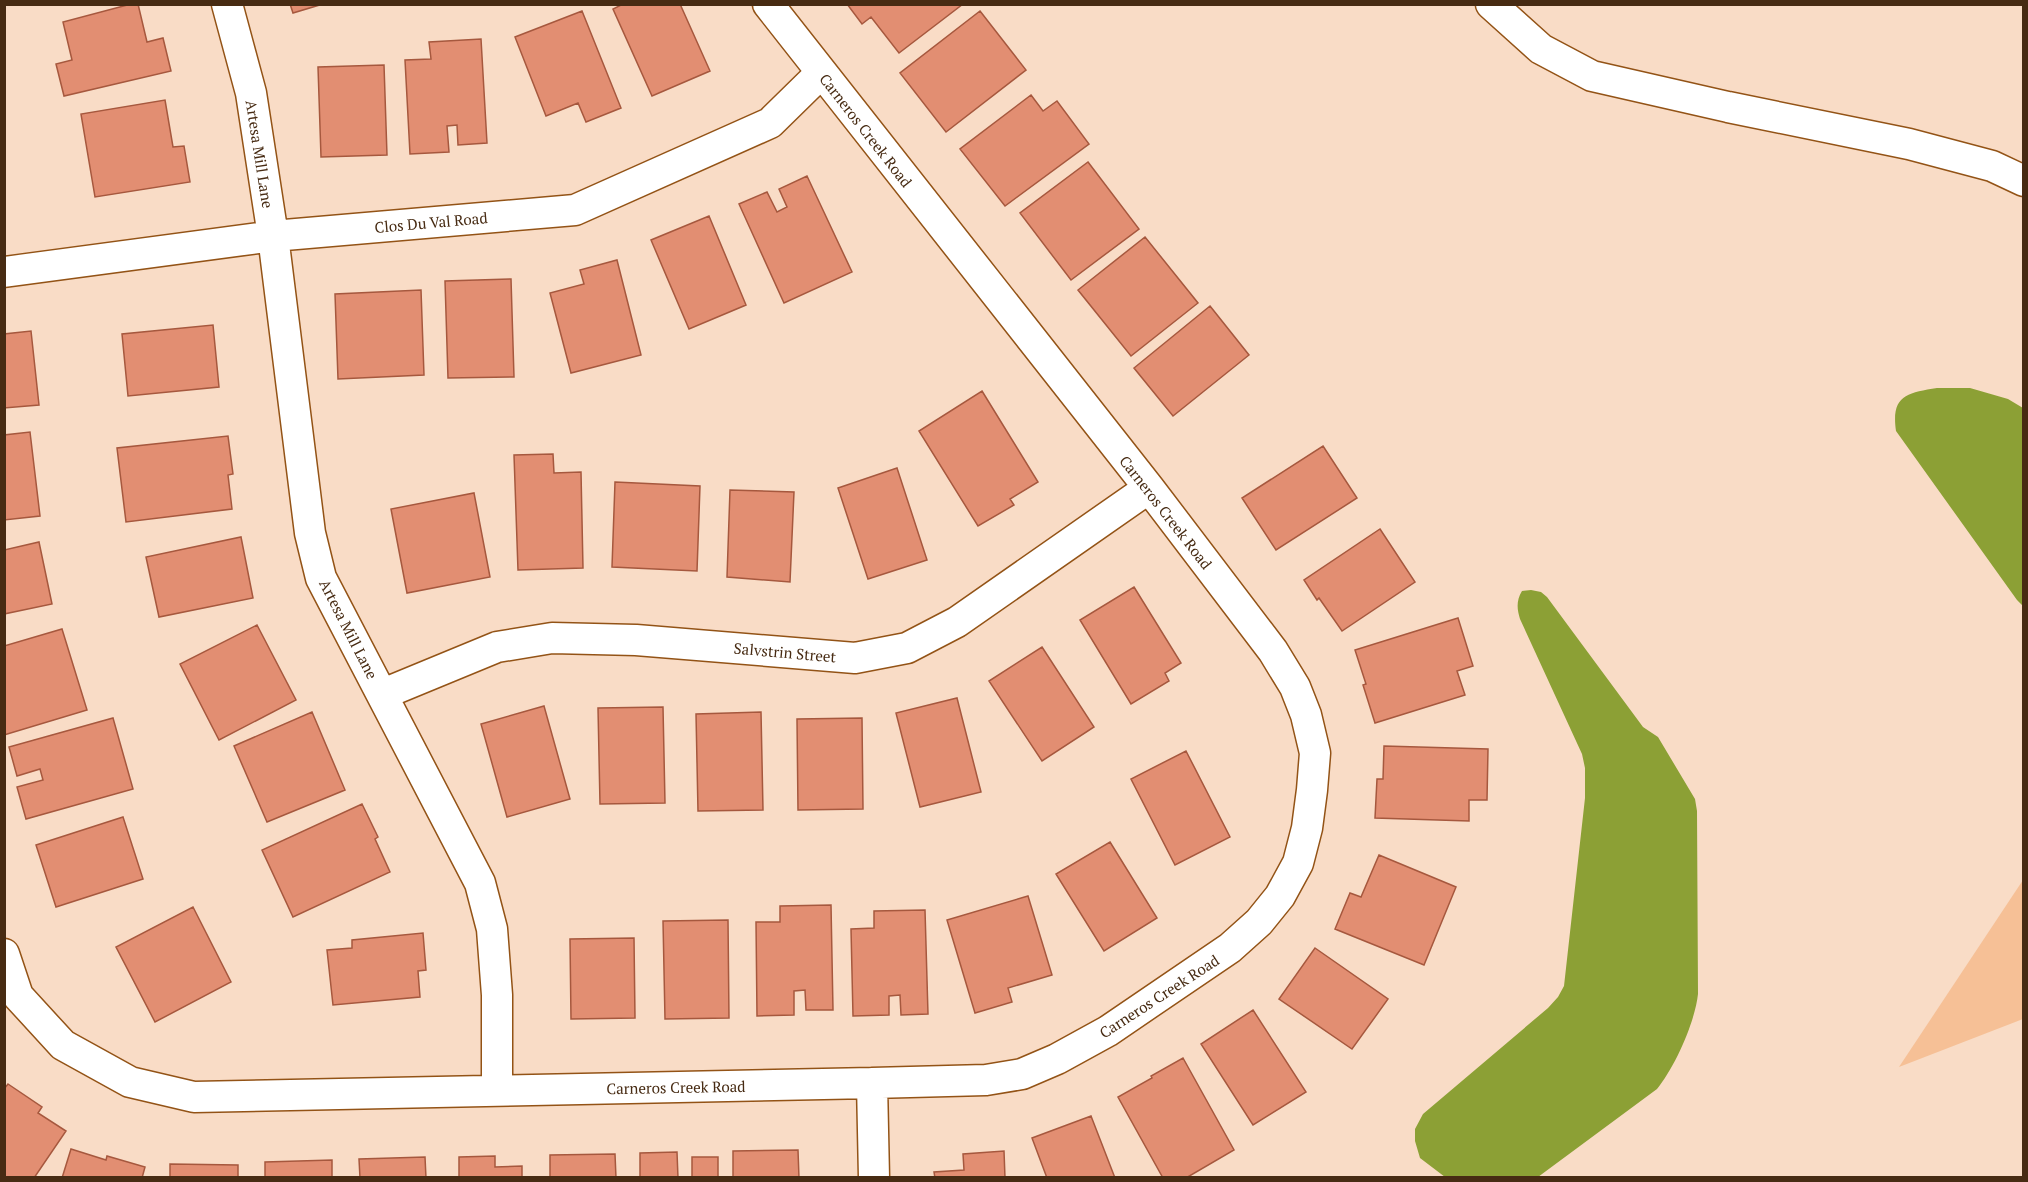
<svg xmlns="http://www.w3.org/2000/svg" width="2028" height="1182" font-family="'PT Serif',serif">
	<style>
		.green { fill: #f6c096 }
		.water { fill: #8ca035 }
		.building { fill: #e28e72; stroke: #a6583e; stroke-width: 1.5 }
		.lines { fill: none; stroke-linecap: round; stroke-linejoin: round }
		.street-casing { stroke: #935316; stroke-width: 33 }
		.street { stroke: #fff; stroke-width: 30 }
		.labels { text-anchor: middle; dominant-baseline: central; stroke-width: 5; stroke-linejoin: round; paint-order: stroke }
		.street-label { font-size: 15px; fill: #472b13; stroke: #fff }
	</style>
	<rect width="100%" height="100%" fill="#f9dcc6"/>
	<path class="green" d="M2023 880V1019L1899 1067Z"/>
	<path class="water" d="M1937 388H1970L2008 399 2023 408V606L2017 600 1896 431C1891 396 1906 393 1937 388Z
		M1531 590 1541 592 1547 597 1643 727 1658 737 1695 799 1697 811 1698 994C1695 1022 1675 1067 1657 1089L1538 1177H1445L1420 1158 1415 1141V1129L1423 1114 1548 1008 1558 997 1564 986 1585 798V768L1582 754 1520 619C1517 609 1516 601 1522 591Z"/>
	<path class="building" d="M131 4H138L147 42 163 38 171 71 64 96 56 64 72 60 63 22Z
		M290 4H323L293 13Z
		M623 4H680L710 71 652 96 613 9Z
		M847 4H963L899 53 871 17 862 24Z
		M582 11 621 108 586 122 578 103 546 116 515 37Z
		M980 11 1026 70 946 132 900 73Z
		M481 39 487 143 458 145 457 125 447 126 449 152 410 154 405 60 431 59 429 42Z
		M384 65 387 155 321 157 318 67Z
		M1031 95 1043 111 1057 101 1089 144 1005 206 960 149Z
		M165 100 173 147 184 146 190 182 95 197 81 114Z
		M1088 162 1139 229 1071 280 1020 213Z
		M807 176 852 272 784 303 739 204 767 192 777 212 787 207 779 189Z
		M709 216 746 305 689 329 651 240Z
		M1145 237 1198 303 1131 356 1078 290Z
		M617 260 641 355 571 373 550 293 584 284 580 270Z
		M511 279 514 377 448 378 445 281Z
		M421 290 424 375 338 379 335 294Z
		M1210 306 1249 355 1173 416 1134 368Z
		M213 325 219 387 128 396 122 334Z
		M31 331 39 405 4 408V334Z
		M982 391 1038 482 1010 499 1014 505 978 526 919 431Z
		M30 432 40 516 4 520V435Z
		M228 436 233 474 228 475 232 509 126 522 117 448Z
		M1323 446 1357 498 1276 550 1242 498Z
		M553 454 554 473 581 472 583 568 518 570 514 455Z
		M897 468 927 560 868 579 838 488Z
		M615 482 700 486 697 571 612 567Z
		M730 490 794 492 790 582 727 577Z
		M474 493 490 577 407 593 391 509Z
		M1380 529 1415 582 1342 631 1319 598 1317 600 1304 580Z
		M241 537 253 598 159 617 146 557Z
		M39 542 52 604 4 614V550Z
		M1134 587 1181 663 1165 673 1169 681 1131 704 1080 620Z
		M1458 618 1473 666 1457 671 1465 695 1375 723 1363 685 1366 684 1355 650Z
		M257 625 296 700 219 740 180 664Z
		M62 629 87 710 4 735V646Z
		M1042 647 1094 727 1042 761 989 681Z
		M957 698 981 792 920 807 896 713Z
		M544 706 570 799 507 817 481 724Z
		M663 707 665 803 600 804 598 708Z
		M312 712 345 790 267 822 234 746Z
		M761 712 763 810 698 811 696 714Z
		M113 718 133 789 26 819 17 787 43 780 40 769 17 776 9 747Z
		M862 718 863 809 798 810 797 719Z
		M1384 746 1488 749 1487 800H1469V821L1375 818 1377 779H1383Z
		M1186 751 1230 837 1175 865 1131 779Z
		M362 804 378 837 375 839 390 872 293 917 262 850Z
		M123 817 143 879 56 907 36 845Z
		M1110 842 1157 918 1104 951 1056 874Z
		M1379 855 1456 887 1424 965 1335 929 1350 893 1361 897Z
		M1028 896 1052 975 1008 988 1012 1002 975 1013 947 920Z
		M831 905 833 1010H806L805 990 794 991V1015L757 1016 756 922H780V906Z
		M193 907 231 982 155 1022 116 947Z
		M925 910 928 1014 901 1015 900 995 889 996V1015L853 1016 851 929 874 928V911Z
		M728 920 729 1018 665 1019 663 921Z
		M423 933 426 970 418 971 420 997 333 1005 327 950 352 948V940Z
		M634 938 635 1018 571 1019 570 939Z
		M1315 948 1388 999 1352 1049 1279 999Z
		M1253 1010 1306 1092 1253 1125 1201 1044Z
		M1183 1058 1234 1150 1186 1178H1163L1118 1097 1152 1078 1151 1076Z
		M8 1084 42 1107 38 1113 66 1131 34 1178H4V1089Z
		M1091 1116 1115 1178H1047L1032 1138Z
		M71 1149 106 1160 107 1156 145 1167 142 1178H62Z
		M798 1150 799 1178H733V1151Z
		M1004 1151 1005 1178H935L934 1172 964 1170 963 1154Z
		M677 1152 678 1178H640V1153Z
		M615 1154 616 1178H550V1155Z
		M495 1156V1167L522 1166V1178H459V1157Z
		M425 1157 426 1178H360L359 1159Z
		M692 1157H718V1178H692Z
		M332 1160V1178H265V1162Z
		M170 1164 238 1165V1178H170Z"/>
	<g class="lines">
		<defs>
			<path id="street" d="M227 4 251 93 273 236 310 533 321 578 480 883 492 929 497 995V1090
				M1491 4 1541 49 1592 76 1728 107 1909 144 1992 166 2024 181
				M4 272 273 236 575 210 770 123 821 73
				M383 694 497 647 552 638 636 640 855 658 907 648 957 622 1149 488
				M4 954 18 996 63 1045 130 1082 194 1097 872 1083 986 1080 1022 1074 1057 1059 1108 1031 1230 948 1259 922 1280 896 1298 863 1307 828 1312 790 1315 753 1306 715 1295 687 1273 651 1149 488 768 4
				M872 1083 874 1178"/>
		</defs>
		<use href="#street" class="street-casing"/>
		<use href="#street" class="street"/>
	</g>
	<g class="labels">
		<g class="street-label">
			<text transform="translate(866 130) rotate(52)">Carneros Creek Road</text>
			<text transform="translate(260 154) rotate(81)">Artesa Mill Lane</text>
			<text transform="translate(431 222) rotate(-5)">Clos Du Val Road</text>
			<text transform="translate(1166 512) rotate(52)">Carneros Creek Road</text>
			<text transform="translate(349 629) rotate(63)">Artesa Mill Lane</text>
			<text transform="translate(785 652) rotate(5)">Salvstrin Street</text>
			<text transform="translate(1159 996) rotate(-33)">Carneros Creek Road</text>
			<text transform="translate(676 1087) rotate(-1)">Carneros Creek Road</text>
		</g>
	</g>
	<rect width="2028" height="1182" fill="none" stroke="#472b13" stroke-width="12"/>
</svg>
